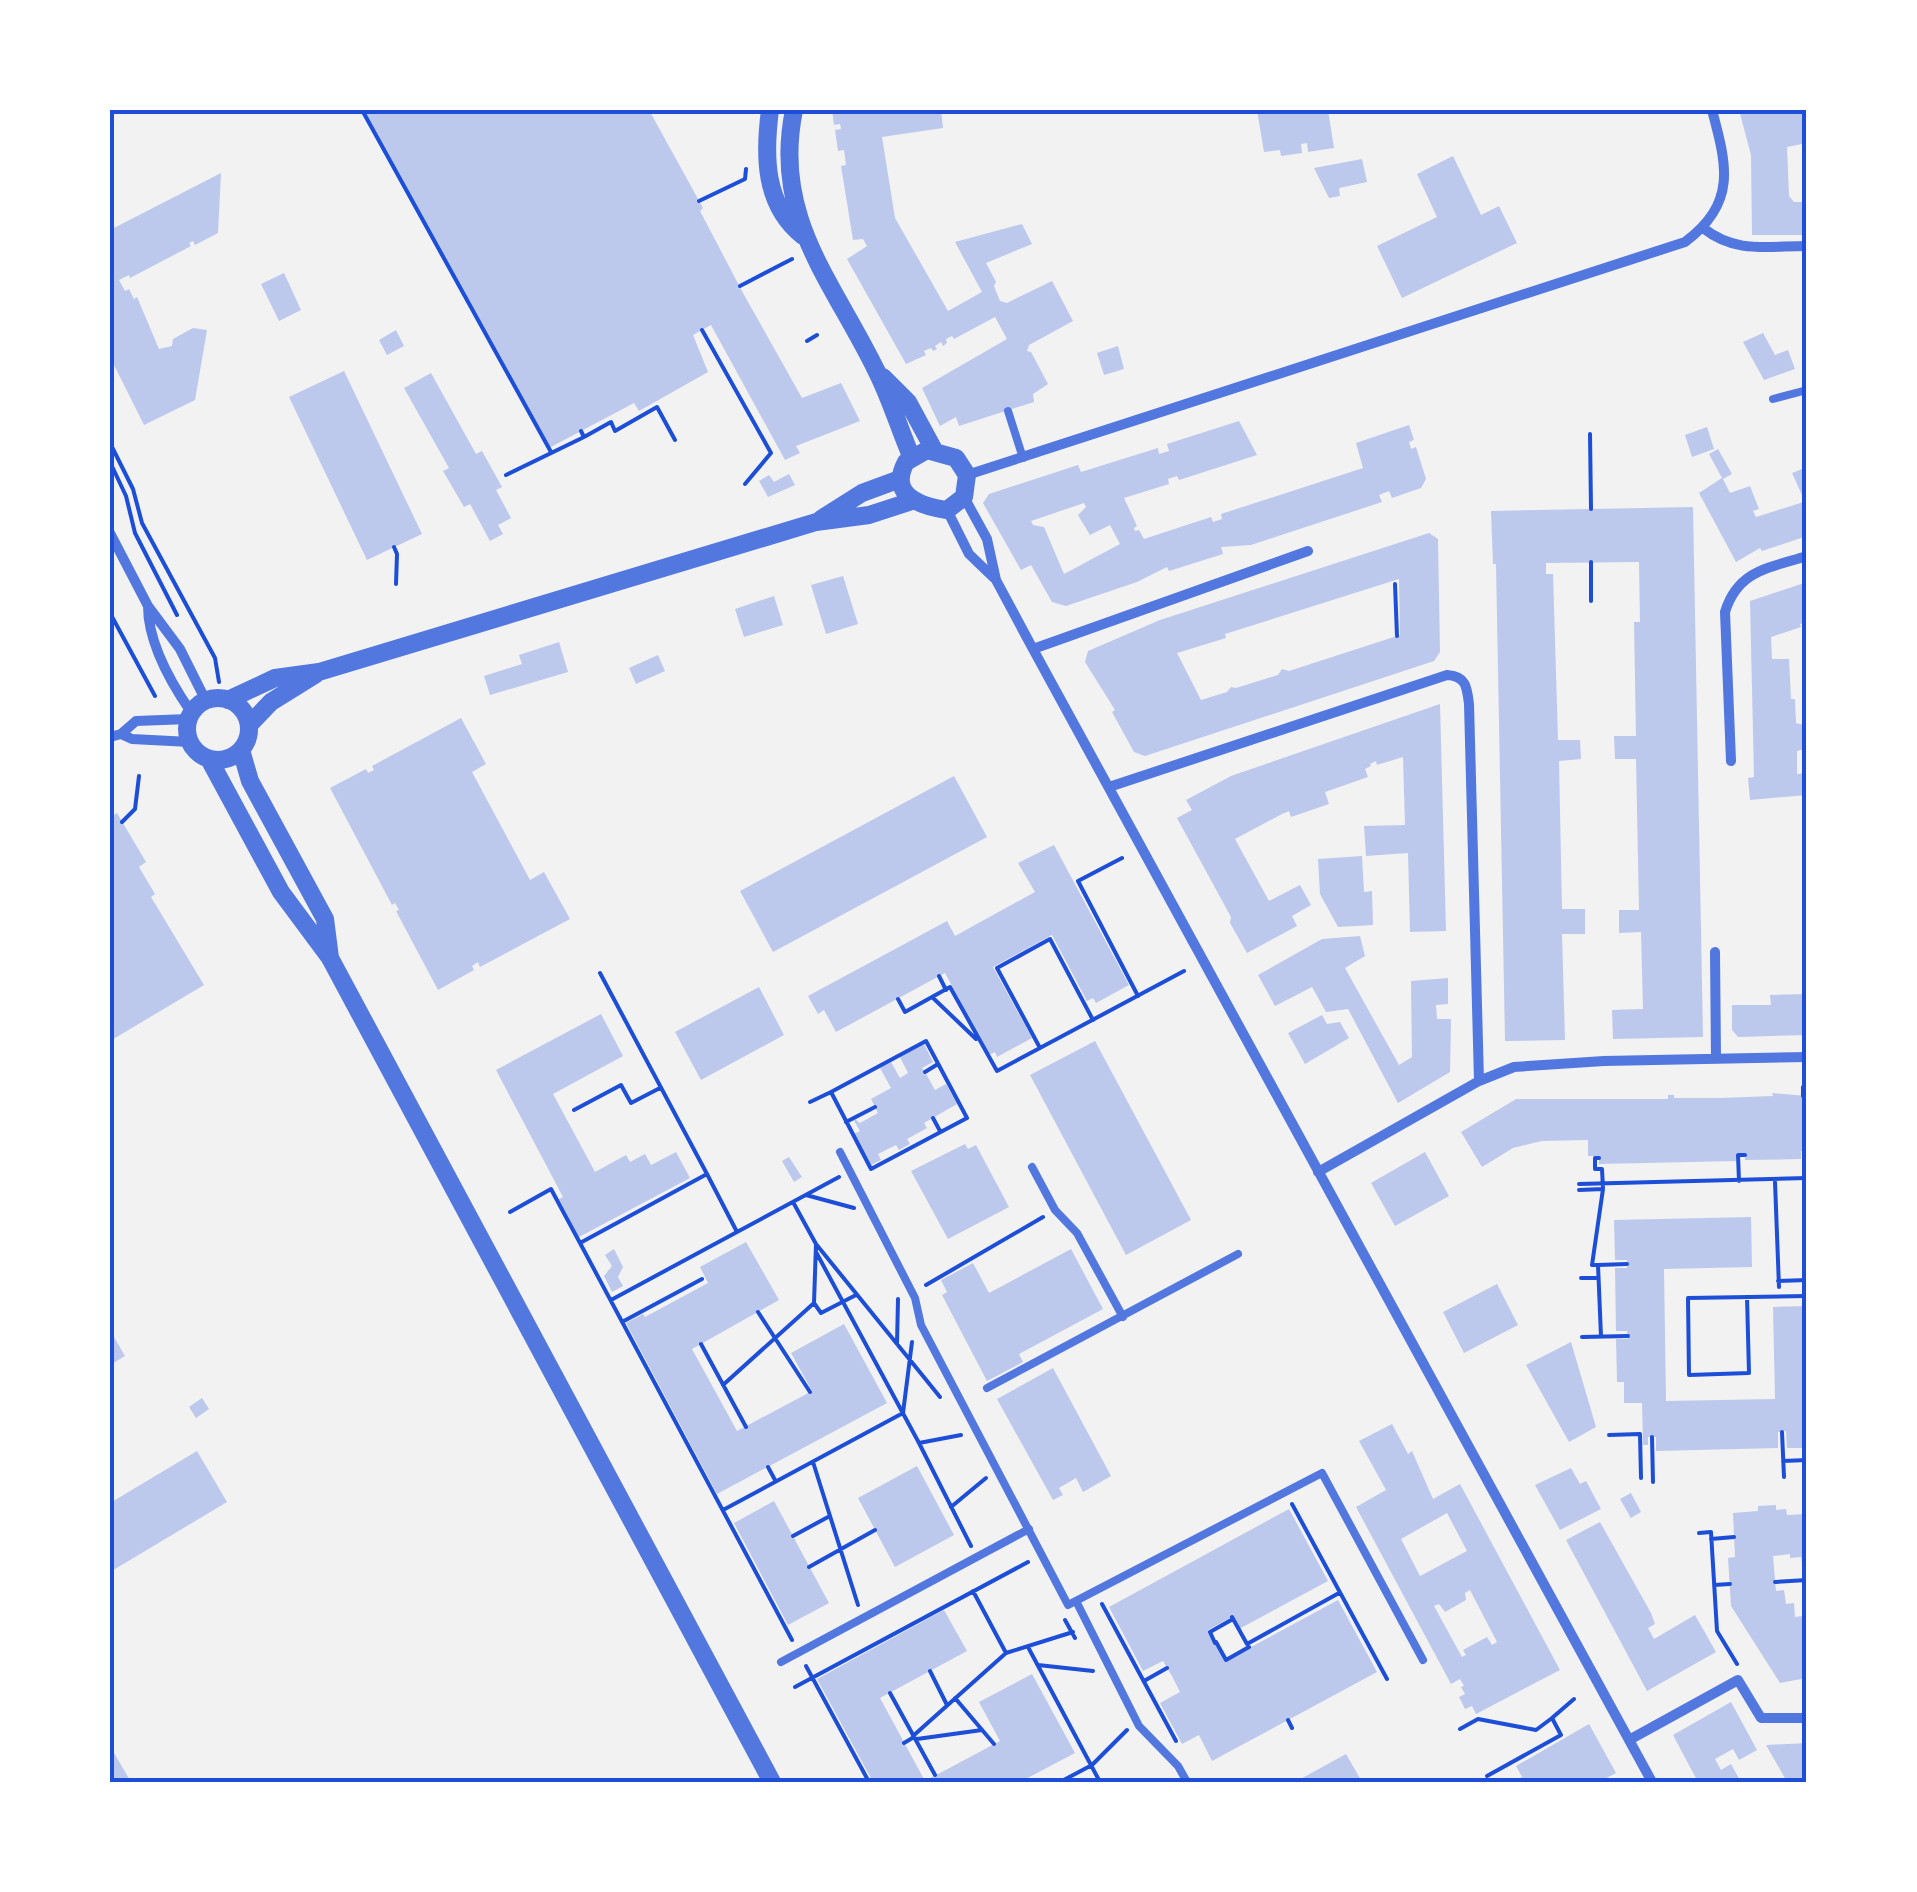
<svg xmlns="http://www.w3.org/2000/svg" width="1917" height="1892" font-family="Commissioner,sans-serif">
	<style>
		.building { fill: #bdc9ec; fill-rule: evenodd }
		.lines { fill: none; stroke-linecap: round; stroke-linejoin: round }
		.path { stroke: #1d4ed8; stroke-width: 4 }
		.service { stroke: #5277de; stroke-width: 8 }
		.minor { stroke: #5277de; stroke-width: 10 }
		.tertiary { stroke: #5277de; stroke-width: 18 }
		.neatline { fill: none; stroke: #1d4ed8; stroke-width: 4 }
	</style>
	<rect width="100%" height="100%" fill="#f2f2f2"/>
	<path class="building" d="M362 110H649L703 208 700 211 743 293 802 398 841 383 860 421 796 446 800 453 785 460 711 325 693 335 708 372 639 411 634 403 549 448Z
		M832 110H941L943 128 882 137 895 218 948 311 982 292 955 242 1022 224 1032 244 986 263 996 282 994 286 1000 301 1007 303 1052 281 1073 321 1029 345 1027 351 1031 352 1048 384 1033 394 1034 402 959 426 956 417 940 426 922 388 1007 339 995 317 954 339 952 336 946 339 947 343 943 346 941 342 935 346 937 349 933 351 931 348 924 351 926 355 906 364 847 259 867 246 863 239 853 240 841 166 846 165 844 150 838 151 835 130 841 129 840 124 834 125Z
		M1257 110H1328L1334 148 1308 152 1307 143 1301 144 1302 153 1281 156 1280 150 1264 152Z
		M1739 110H1807V143L1787 147 1789 196 1794 202H1805L1806 235H1752L1751 155Z
		M1453 156 1481 215 1499 206 1517 243 1402 298 1377 246 1437 217 1417 174Z
		M1362 159 1367 182 1339 188 1340 196 1329 198 1314 168Z
		M221 173 218 233 195 245 193 241 189 243 191 246 130 278 129 275 119 280 125 291 129 289 134 299 137 297 159 349 172 346 173 339 193 328 207 330 195 400 144 425 110 357V230Z
		M284 273 301 310 279 321 261 284Z
		M396 330 404 346 387 355 379 340Z
		M1763 333 1775 355 1788 350 1795 369 1764 380 1743 342Z
		M1118 346 1124 369 1104 375 1097 353Z
		M344 371 422 534 367 560 289 397Z
		M431 373 476 454 482 451 502 487 496 490 511 518 498 525 503 534 490 541 470 504 464 507 443 471 449 468 404 388Z
		M1239 421 1257 455 1179 480 1177 476 1168 479 1169 484 1124 498 1137 526 1134 528 1135 531 1139 530 1144 539 1211 517 1213 522 1222 519 1221 514 1363 468 1356 443 1409 425 1414 440 1409 442 1411 449 1416 447 1426 479 1421 488 1392 498 1389 491 1379 495 1382 502 1251 545 1221 547 1223 554 1169 571 1167 567 1137 582 1066 606 1052 602 1031 565 1021 570 983 503 989 494 1078 465 1081 472 1158 448 1159 454 1169 451 1167 444ZM1084 503 1086 507 1078 515 1090 535 1110 525 1120 544 1064 574 1044 527 1033 525 1031 521Z
		M1707 427 1714 449 1692 457 1685 435Z
		M1718 449 1732 474 1723 479 1730 493 1750 486 1759 509 1753 511 1756 517 1807 501V536L1762 551 1760 548 1736 562 1699 493 1722 478 1709 454Z
		M1807 467V494L1802 495 1792 473Z
		M789 474 795 485 768 497 759 481 769 475 774 482Z
		M1693 507 1703 1037 1613 1039 1612 1010 1643 1009 1641 932 1619 933V910H1639L1636 759H1615L1614 736H1636L1634 622H1640L1639 562 1546 563V574H1553L1558 740H1580L1581 759 1559 761 1562 909H1585V934H1562L1565 1040 1505 1041 1496 564H1493L1491 511Z
		M1429 533 1438 539 1440 652 1434 661 1145 756 1134 752 1112 712 1115 710 1085 662 1088 651 1160 620ZM1399 579 1400 635 1289 671 1282 669 1278 675 1236 688 1231 687 1227 692 1201 700 1177 653 1226 638 1225 634Z
		M843 576 858 624 826 634 811 585Z
		M1807 582V622L1800 624 1801 627 1771 637 1772 659H1789L1791 699H1795L1796 723 1804 725 1805 749 1797 751V774L1807 773V795L1750 800 1748 778 1754 777 1750 601Z
		M774 596 783 625 744 637 735 609Z
		M559 642 568 672 490 695 484 676 522 664 519 655Z
		M658 655 665 671 636 684 629 668Z
		M1440 704 1446 931 1410 932 1408 853 1366 856 1364 826 1405 825 1403 757 1377 765 1376 761 1370 764 1371 766 1365 769 1368 777 1325 792 1329 804 1291 817 1289 811 1282 814 1235 839 1269 901 1300 885 1311 905 1292 916 1297 926 1247 953 1230 923 1231 917 1177 818 1192 810 1186 800 1231 776Z
		M461 718 486 764 472 772 530 880 544 872 570 919 480 967 478 962 472 966 474 970 438 990 396 911 399 910 395 903 392 905 330 788 366 769 368 773 374 770 372 766Z
		M954 776 987 837 773 952 740 891Z
		M117 813 146 862 139 867 155 894 151 897 204 985 110 1041V818Z
		M1054 845 1129 985 1096 1003 1093 998 1087 1001 1052 935 993 967 1032 1038 997 1057 995 1052 989 1055 945 973 836 1032 824 1010 818 1014 808 996 947 921 955 936 1035 892 1018 863Z
		M1362 856 1364 892 1372 891 1373 925 1338 927 1320 894 1318 859Z
		M1360 936 1365 956 1345 968 1399 1065 1412 1057 1411 981 1448 978V1004L1436 1005 1437 1019H1451L1450 1072 1398 1103 1348 1009 1326 1012 1312 987 1275 1006 1258 975 1322 939Z
		M759 987 784 1035 701 1080 675 1032Z
		M1807 994V1035L1738 1037 1732 1030V1005H1771L1770 995Z
		M601 1014 623 1056 553 1094 595 1172 626 1155 630 1162 645 1154 651 1165 676 1152 690 1178 579 1237 559 1199 563 1197 496 1070Z
		M1322 1015 1327 1024 1340 1022 1349 1038 1305 1064 1288 1033Z
		M1095 1041 1191 1220 1126 1255 1030 1075Z
		M924 1044 933 1062 922 1068 925 1072 935 1090 946 1084 957 1104 924 1123 927 1128 907 1139 910 1144 899 1150 896 1145 878 1154 881 1160 871 1165 854 1134 860 1131 852 1117 860 1123 878 1113 871 1099 891 1088 880 1068 891 1062 900 1078 908 1073 900 1057Z
		M1772 1093 1807 1096V1151H1801V1159L1745 1160V1153H1736V1161L1599 1164V1156H1588V1140L1542 1141 1513 1148 1482 1167 1461 1132 1516 1099H1668V1095H1674V1098H1720L1773 1096Z
		M965 1144 968 1149 976 1145 1009 1207 948 1239 911 1171Z
		M1425 1152 1449 1196 1395 1226 1371 1183Z
		M789 1157 802 1177 794 1182 782 1161Z
		M1751 1217 1752 1267 1664 1269 1666 1401 1775 1399 1773 1307 1807 1306V1448H1787L1786 1431 1778 1432V1448L1656 1451V1437H1648V1445H1643L1642 1403H1624V1382H1617L1616 1339H1628V1336L1627 1331H1616L1615 1268H1627V1260H1615L1614 1220Z
		M746 1242 779 1300 692 1349 737 1431 812 1391 791 1353 844 1324 887 1403 717 1494 626 1323 643 1314 645 1317 708 1283 700 1267Z
		M614 1249 623 1267 618 1277 623 1286 612 1292 604 1276 612 1266 605 1255Z
		M1071 1249 1103 1309 1019 1354 1023 1362 987 1381 942 1295 947 1292 941 1280 973 1263 989 1293Z
		M1497 1284 1518 1325 1464 1353 1443 1312Z
		M110 1330 125 1356 110 1365Z
		M1571 1342 1596 1427 1569 1442 1526 1365Z
		M1053 1368 1111 1476 1083 1492 1076 1478 1059 1488 1063 1495 1053 1500 997 1399Z
		M202 1398 209 1409 196 1418 189 1407Z
		M1392 1424 1408 1454 1412 1451 1433 1499 1460 1484 1560 1670 1476 1714 1472 1706 1465 1709 1459 1697 1465 1694 1461 1687 1464 1686 1460 1679 1451 1684 1356 1507 1386 1490 1359 1441ZM1447 1513 1467 1551 1420 1576 1401 1539ZM1470 1590 1497 1642 1492 1645 1487 1637 1463 1650 1466 1655 1462 1657 1434 1606 1439 1604 1445 1612 1466 1600 1465 1593Z
		M197 1451 227 1502 110 1572V1503Z
		M917 1466 954 1535 895 1567 858 1498Z
		M1571 1468 1580 1484 1586 1481 1601 1509 1560 1530 1535 1485Z
		M1631 1493 1641 1512 1631 1518 1620 1499Z
		M774 1501 829 1603 788 1625 734 1523Z
		M1776 1505V1510L1786 1509 1787 1515 1807 1514V1562L1802 1563 1801 1557 1790 1558V1554L1773 1556 1776 1591 1784 1590 1786 1604 1794 1603 1795 1617 1803 1616 1804 1630H1807V1678L1780 1683 1731 1606 1728 1558 1735 1557 1733 1513 1758 1511V1506Z
		M1289 1509 1328 1581 1239 1629 1232 1617 1208 1630 1225 1661 1338 1600 1377 1672 1212 1761 1199 1735 1182 1744 1160 1703 1180 1692 1172 1676 1163 1661 1143 1671 1109 1607Z
		M1600 1522 1651 1613 1655 1624 1648 1628 1654 1639 1695 1615 1716 1652 1647 1691 1566 1540Z
		M944 1610 967 1651 880 1698 925 1781 1000 1741 979 1702 1032 1674 1075 1753 1020 1782H873L817 1679Z
		M1731 1702 1757 1750 1739 1760 1733 1749 1715 1759 1721 1770 1731 1764 1741 1782H1698L1673 1735Z
		M1589 1724 1616 1773 1599 1782H1513L1522 1777 1516 1766Z
		M1807 1743V1779L1786 1780 1766 1745Z
		M110 1746 131 1782H110Z
		M1346 1754 1362 1782H1295Z"/>
	<g class="lines">
		<path class="path" d="M362 110 551 452
			M699 201 745 179 746 169
			M740 286 792 259
			M702 330 771 453 745 484
			M807 341 817 335
			M581 431 584 437 611 422 615 431 657 407 675 440
			M1590 434 1591 509
			M110 443 133 489 142 523 215 658 219 682
			M110 462 126 496 135 533 177 615
			M506 475 582 438
			M394 547 397 554 396 584
			M1591 562V601
			M1395 584 1397 636
			M110 613 155 696
			M122 822 135 809 139 776
			M1122 858 1078 881 1138 996
			M939 976 946 990
			M932 997 976 1039
			M898 999 905 1012 950 987 997 1071 1184 971
			M926 1041 967 1118 871 1169 831 1092Z
			M1040 1048 997 968 1050 939 1093 1020
			M925 1072 938 1064
			M1803 1096V1087
			M810 1102 831 1092
			M574 1110 621 1085 631 1103 660 1088
			M933 1118 940 1131
			M846 1122 875 1107
			M1806 1151 1807 1167
			M1599 1158H1595V1169H1602L1603 1189 1592 1265H1598L1601 1336
			M707 1174 737 1232 839 1177
			M1739 1181 1738 1155H1745
			M1775 1182 1779 1287
			M1579 1184 1807 1178
			M1579 1190 1603 1189
			M806 1195 854 1208
			M793 1202 816 1244 940 1397
			M510 1212 551 1189 580 1243 707 1174 600 973
			M580 1243 792 1640
			M816 1244 814 1303 821 1313 856 1295
			M816 1252 919 1443 961 1435
			M1598 1265 1627 1264
			M1581 1278H1597
			M1778 1281 1807 1280
			M926 1285 1043 1217
			M1747 1297 1749 1373 1689 1375 1688 1298 1807 1296
			M611 1300 737 1232
			M758 1312 810 1392
			M622 1322 702 1279
			M1582 1337 1628 1336
			M701 1344 746 1427
			M897 1344 898 1299
			M723 1385 814 1303
			M1782 1432 1784 1477
			M1609 1435 1640 1434 1641 1478
			M1652 1437 1653 1482
			M919 1443 971 1546
			M1783 1461 1807 1460
			M813 1462 858 1605
			M768 1467 775 1480
			M1292 1504 1387 1679
			M951 1507 986 1478
			M723 1510 903 1413 912 1342
			M1699 1533 1711 1532 1717 1631 1737 1664
			M793 1536 828 1517
			M1711 1539 1734 1537
			M809 1567 875 1530
			M1775 1582 1807 1580
			M1714 1585 1730 1584
			M973 1591 1006 1653
			M1102 1604 1176 1741
			M1232 1617 1247 1644
			M1065 1620 1075 1638
			M1216 1642 1226 1660 1249 1647
			M1215 1643 1210 1632 1233 1619
			M1247 1644 1339 1593
			M1028 1647 1100 1782
			M1038 1665 1093 1671
			M806 1666 869 1782
			M930 1671 947 1705
			M1144 1681 1167 1668
			M795 1687 1028 1562
			M890 1693 935 1775
			M955 1698 994 1744
			M1288 1720 1292 1728
			M1460 1729 1478 1719 1536 1730 1552 1718
			M913 1736 1006 1653 1073 1632
			M917 1739 982 1730
			M904 1743 914 1737
			M1487 1776 1561 1735 1552 1718 1574 1699
			M1060 1782 1092 1765 1127 1730"/>
		<path class="service" d="M1773 399 1807 390
			M1008 411 1023 458
			M840 1152 915 1298 921 1325 1068 1605 1322 1473 1423 1660
			M1032 1167 1055 1210 1077 1233 1123 1317
			M987 1388 1238 1254
			M1076 1601 1139 1726 1178 1766 1187 1782
			M781 1662 1029 1529"/>
		<path class="minor" d="M1703 228C1736 254 1767 246 1807 246
			M967 475 1685 242C1737 203 1727 166 1712 110
			M964 497 987 539 996 580 1033 649 1652 1782
			M947 510 969 554 994 578
			M110 533 148 606 180 649 206 701
			M148 606C148 642 171 683 191 712
			M1033 649 1308 551
			M121 734 132 739 190 742
			M110 737 121 734 136 721 189 719
			M1731 761 1725 612C1738 570 1769 568 1807 556
			M1109 787 1447 675C1466 676 1467 687 1469 704L1479 1081
			M1715 952 1716 1059
			M1318 1172 1479 1081 1514 1067 1604 1061 1807 1057
			M1629 1740 1738 1680 1761 1718H1807"/>
		<path class="tertiary" d="M770 110C764 156 764 205 803 236
			M794 110C772 217 832 280 876 370 890 397 899 428 911 456
			M883 377 908 402 934 450
			M927 450 956 458 967 475 964 497 947 510C920 506 888 495 906 462Z
			M821 519 862 493 900 479
			M187 729a31 31 0 1 1 62 0a31 31 0 1 1-62 0Z
			M228 700 275 678 319 672 816 522 869 515 912 501
			M249 725 271 702 316 674
			M241 750 250 781 325 919 330 958
			M209 759 281 892 330 958 772 1782"/>
	</g>
	<rect width="1917" height="1892" fill="none" stroke="#ffffff" stroke-width="225"/>
	<rect x="112" y="112" width="1692" height="1668" class="neatline"/>
</svg>
